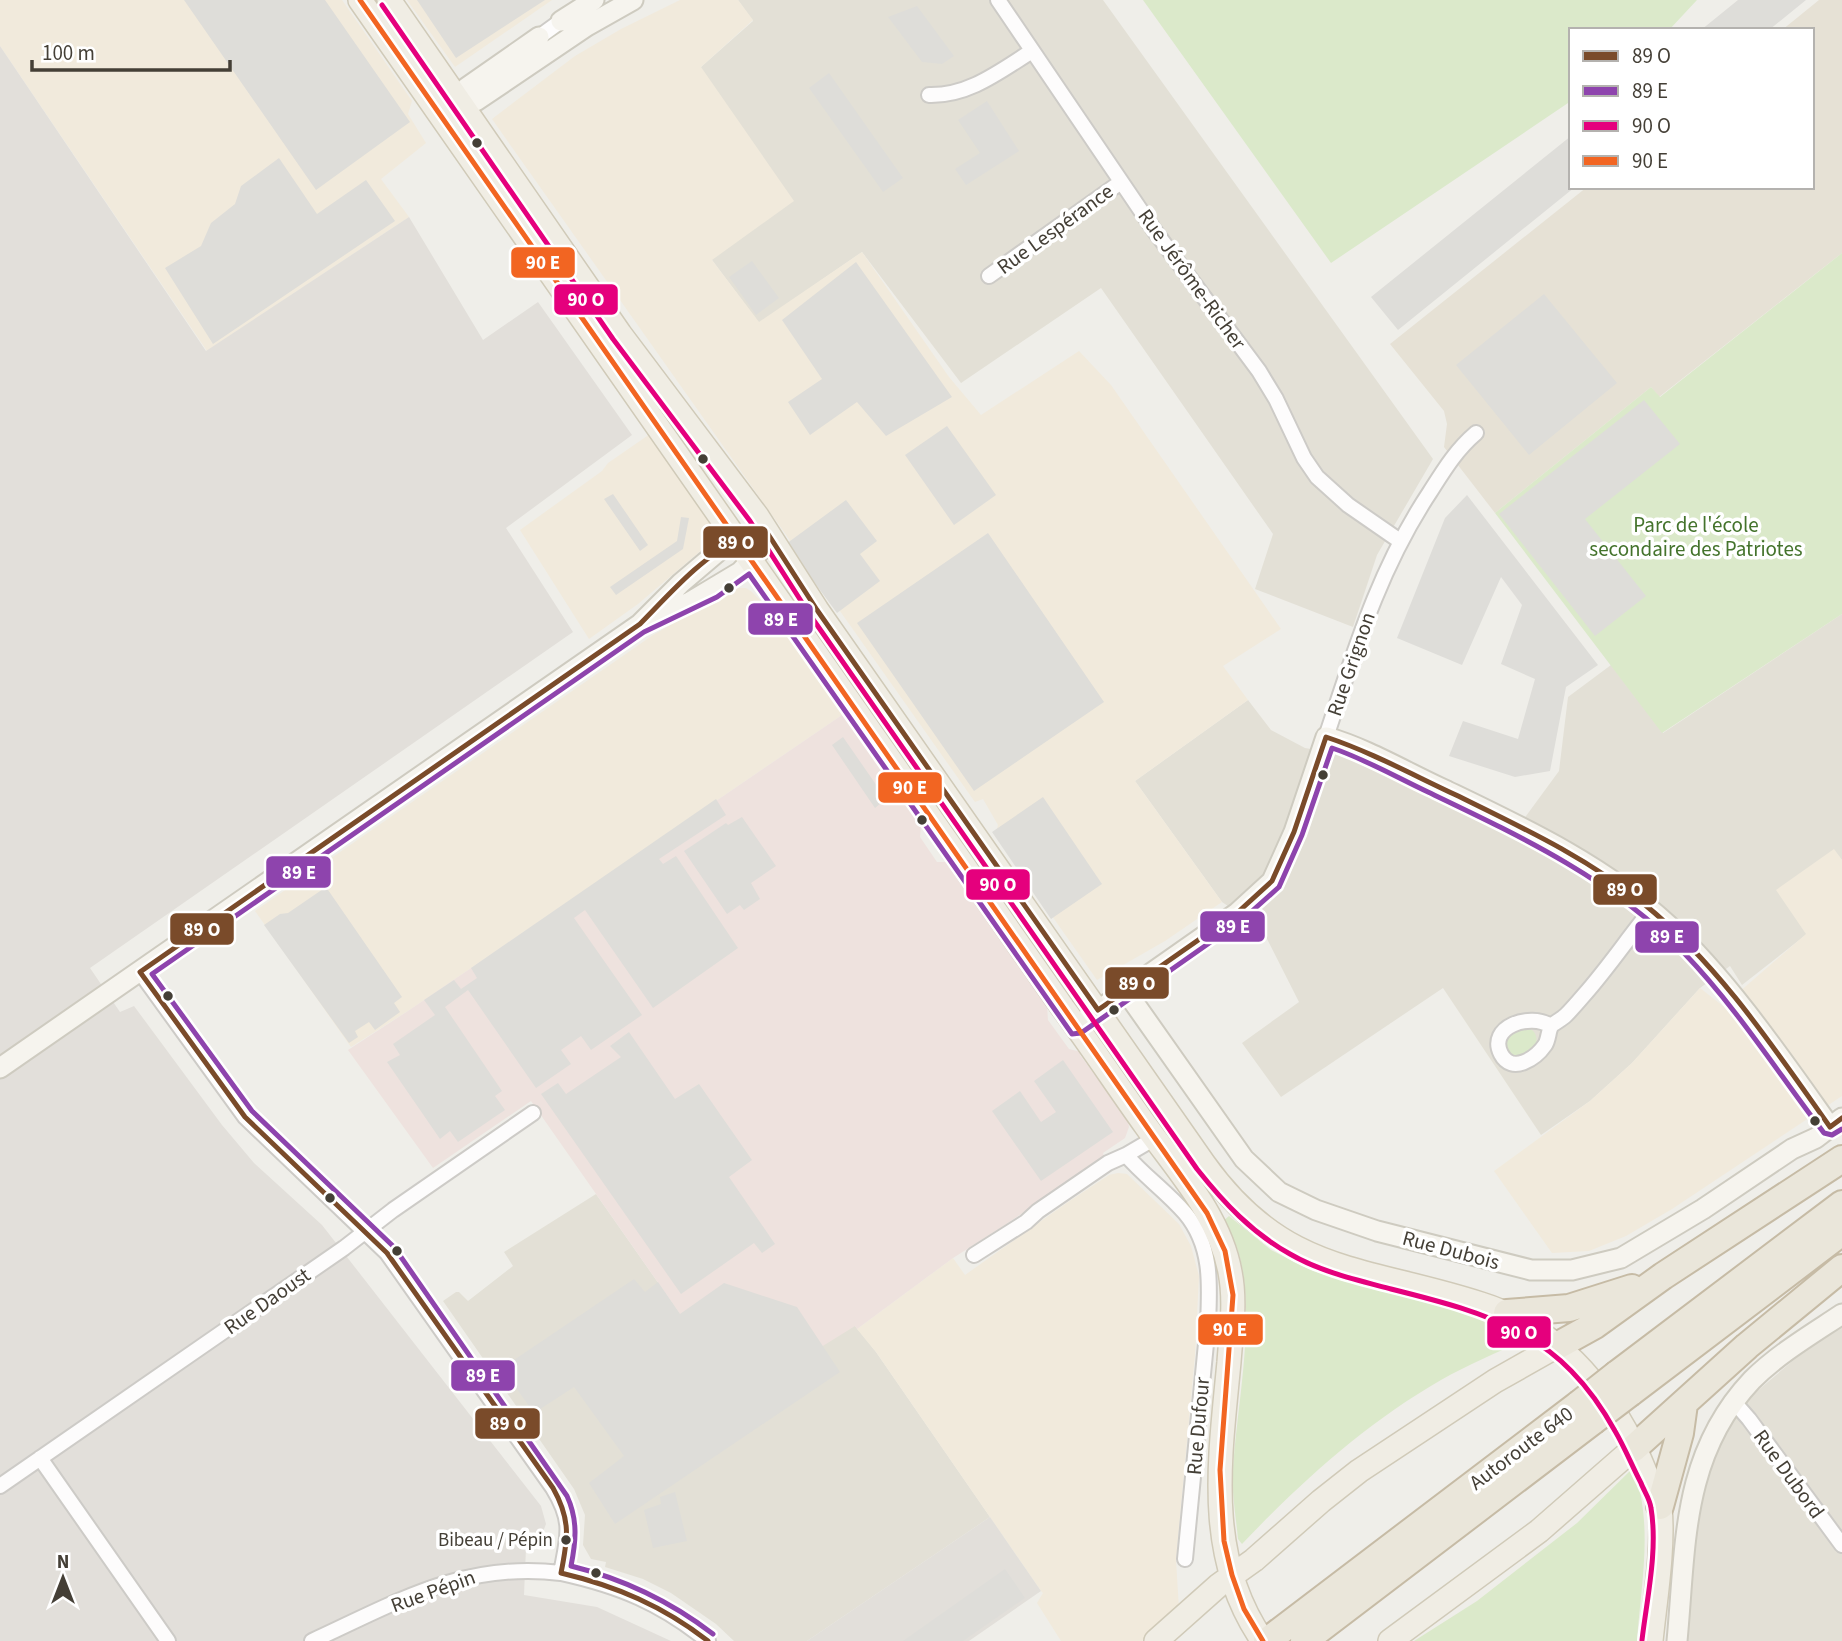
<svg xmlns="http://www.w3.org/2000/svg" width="1842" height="1641" font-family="'Source Sans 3',sans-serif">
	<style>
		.residential { fill: #e3e0d6 }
		.commercial { fill: #f1eadc }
		.industrial { fill: #e2dfda }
		.education { fill: #e6e1d5 }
		.medical { fill: #eee2de }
		.green { fill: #dbe9ca }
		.parking { fill: #deddd9 }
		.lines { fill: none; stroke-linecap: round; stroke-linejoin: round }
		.street-casing { stroke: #cdcbc7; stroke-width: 18 }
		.secondary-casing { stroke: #cecbc0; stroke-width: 23 }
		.primary-casing { stroke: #d0cab8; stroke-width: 26 }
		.highway-casing { stroke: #c6bba5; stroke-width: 30 }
		.street { stroke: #fdfcfc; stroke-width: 14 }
		.secondary { stroke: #f6f4ee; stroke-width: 19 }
		.primary { stroke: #f0ede4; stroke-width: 23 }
		.highway { stroke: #eae6da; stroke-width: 26 }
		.highway-bridge-casing { stroke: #c6bba5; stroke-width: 30; stroke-linecap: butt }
		.highway-bridge { stroke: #eae6da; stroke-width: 26 }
		.bus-1-casing { stroke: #fff; stroke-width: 10 }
		.bus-2-casing { stroke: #fff; stroke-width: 10 }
		.bus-3-casing { stroke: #fff; stroke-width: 10 }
		.bus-4-casing { stroke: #fff; stroke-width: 10 }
		.bus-1 { stroke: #7a4b2a; stroke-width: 5 }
		.bus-2 { stroke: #8e44ad; stroke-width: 5 }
		.bus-3 { stroke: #e5007d; stroke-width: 5 }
		.bus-4 { stroke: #f26522; stroke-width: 5 }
		.bus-dot { fill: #443f36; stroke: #fff; stroke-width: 2.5 }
		.labels { text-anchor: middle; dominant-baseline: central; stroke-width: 7; stroke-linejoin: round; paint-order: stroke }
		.bus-label { font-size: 19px; fill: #443f36; stroke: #fff; text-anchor: end }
		.street-label { font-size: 21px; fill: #443f36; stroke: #fff }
		.park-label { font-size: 21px; fill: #44732c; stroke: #fff }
		.line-badge { stroke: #fff; stroke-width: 2.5 }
		.badge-label { font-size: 19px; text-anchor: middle; font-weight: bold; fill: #fff }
	</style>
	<rect width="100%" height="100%" fill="#efeee9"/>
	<path class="residential" d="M738 0H1103L1433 459 1377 555 1353 627 1255 589 1273 534 1101 288 961 383 862 252 759 323 712 260 701 67 753 21Z
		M1842 614V860L1834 850 1807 934 1742 985 1730 966 1700 988 1632 1063 1590 1101 1541 1135 1443 988 1281 1097 1242 1043 1299 1002 1262 929 1222 902 1135 781 1248 700 1271 730 1305 748 1353 756 1515 831 1559 771 1568 697 1611 665 1663 733Z
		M596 1194 680 1314 855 1326 876 1352 990 1517 807 1641H734L716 1624 671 1593 643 1579 605 1567 606 1562 591 1559 583 1545 585 1515 574 1489 443 1301 456 1292H459L468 1301 513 1266 504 1252Z
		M1842 1319V1641H1687L1698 1505 1708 1467 1725 1431 1749 1398Z"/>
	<path class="commercial" d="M0 0H342L412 101 408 114 426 143 381 179 409 217 207 351 0 46Z
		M407 0H552L455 67Z
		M680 0H738L753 20 701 67 794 201 712 260 759 322 862 252 949 377 981 415 1079 351 1111 385 1281 629 1223 666 1248 700 1135 781 1222 902 1165 941 1097 980 995 835 998 825 983 799 975 802 492 119 575 56 621 29Z
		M650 434 714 528V536L710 543 638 604 589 639 520 530 602 471 608 463Z
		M736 588H746L752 592 779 619 845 713 411 1009 351 1047 255 911 653 635Z
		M1834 849 1842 860V1096L1672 1209 1626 1236 1589 1251 1552 1253 1494 1171 1590 1101 1632 1063 1700 988 1723 1006 1806 934 1776 890Z
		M1118 1173 1127 1174 1179 1224 1191 1246 1199 1276 1195 1355 1176 1560 1179 1609 1142 1641H1061L1037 1603 1043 1593 1041 1591 876 1352 857 1329 953 1258 965 1275 1068 1202 1109 1175Z"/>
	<path class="industrial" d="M0 46 206 351 409 217 483 340 538 302 632 435 506 528 573 632 90 968 120 1012 134 1006 222 1125 254 1163 322 1225 541 1506 546 1524 539 1542 526 1548 524 1595 597 1607 671 1641H0Z
		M990 1517 1041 1591 969 1641H807Z"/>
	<path class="education" d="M1819 0H1842V253L1659 397 1651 387 1495 513 1444 447 1447 424 1444 411 1390 344 1587 187H1812V30H1782Z"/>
	<path class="medical" d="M845 713 921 825 920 837 937 862H945L951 866 1047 1005 1048 1020 1069 1049 1081 1052 1080 1055 1127 1118 1129 1127 1125 1138 1103 1153 1104 1156 1008 1223 953 1258 857 1329 855 1326 818 1349 680 1314 531 1101 433 1168 348 1050 411 1009Z"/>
	<path class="green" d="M1143 0H1697L1669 30H1571V101L1331 263Z
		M1842 253V614L1662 733 1495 513 1651 387 1660 397Z
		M1526 1027C1534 1029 1538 1036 1536 1044L1521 1056H1514L1507 1050V1039L1517 1030Z
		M1229 1216 1271 1250 1313 1271 1348 1282 1486 1315 1528 1338C1499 1352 1469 1364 1441 1380 1366 1423 1301 1482 1242 1544L1238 1539C1236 1518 1232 1495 1233 1474 1235 1405 1267 1278 1223 1221Z
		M1633 1468C1654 1523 1641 1583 1637 1641H1414L1477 1601 1577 1523Z"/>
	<path class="parking" d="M184 0H325L410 122 316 190Z
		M417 0H545L456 58Z
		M1738 0H1806L1769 30H1701Z
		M917 6 954 56 942 64 922 62 888 17Z
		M829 73 903 178 883 192 809 88Z
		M987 101 1019 151 966 185 955 169 980 153 958 120Z
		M1571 136V187H1575L1398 330 1371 297Z
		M279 158 317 214 366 180 395 221 213 344 165 268 201 246 211 223 235 204 241 186Z
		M752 261 779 298 756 315 729 277Z
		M856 262 952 397 886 436 857 402 810 435 788 402 822 379 782 320Z
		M1544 294 1617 383 1529 455 1456 365Z
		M1644 400 1680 444 1585 519 1646 596 1595 636 1499 514Z
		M947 426 996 495 954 525 905 455Z
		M613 494 648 545 640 551 604 499Z
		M1467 495 1598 665 1566 687 1550 771 1515 777 1449 756 1463 721 1518 739 1535 679 1501 664 1522 605 1501 577 1462 665 1397 638 1445 518Z
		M846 500 877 541 860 554 880 581 837 613 786 544Z
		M681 517 689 518 683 549 616 595 610 587 677 541Z
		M988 533 1104 702 974 791 857 623Z
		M843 737 886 799 875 808 832 745Z
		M1043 797 1102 884 1051 919 992 832Z
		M716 799 726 815 659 859 663 864 676 856 738 948 653 1008 585 910 574 918 642 1015 591 1050 581 1036 561 1050 571 1064 536 1088 468 990 445 1007 502 1091 495 1096 505 1110 458 1142 450 1131 440 1139 387 1062 400 1055 393 1044 435 1015 424 1000 454 980 461 989 477 978 471 968Z
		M742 817 776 866 751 883 760 899 744 910 740 905 727 914 684 851 726 823 728 825Z
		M326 887 402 997 394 1003 400 1012 375 1030 369 1022 355 1031 358 1037 349 1043 264 925 280 914 288 913Z
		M629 1032 675 1099 699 1084 752 1160 729 1177 775 1244 762 1253 754 1243 681 1294 541 1094 558 1083 566 1094 621 1057 610 1046Z
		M1063 1060 1113 1132 1041 1181 992 1111 1020 1091 1041 1122 1056 1112 1034 1081Z
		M634 1279 645 1292 658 1282 680 1314 724 1283 797 1307 840 1372 615 1524 589 1483 624 1456 574 1387 534 1413 502 1368Z
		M675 1492 687 1541 653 1548 644 1510 661 1504 660 1497Z
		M1005 1569 1025 1598 963 1641H903Z"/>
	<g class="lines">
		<defs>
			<path id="street" d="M998 0 1154 230 1259 371 1276 399 1304 458 1317 477 1348 505 1400 541
				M539 37 561 21
				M929 95C969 96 1000 71 1032 51
				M989 276 1121 182
				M1326 737C1355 650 1379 569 1430 492 1444 470 1456 450 1476 433
				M140 972 245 1117 387 1253 553 1488C574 1522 568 1536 561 1573 620 1586 661 1603 708 1641
				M1551 1026C1530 1012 1487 1027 1501 1054 1512 1075 1536 1058 1545 1045 1549 1039 1548 1030 1552 1025 1556 1022 1562 1019 1566 1015 1572 1009 1578 1002 1584 995 1608 968 1628 938 1651 910
				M1126 1155C1144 1176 1167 1192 1185 1213 1212 1245 1210 1283 1208 1323L1185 1559
				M974 1255 1026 1222 1038 1211 1108 1163 1126 1155 1155 1138
				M1735 1403 1749 1419 1842 1545
				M40 1458 168 1641
				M0 1486 344 1248 393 1210 533 1113
				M312 1641C397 1602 464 1561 561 1573"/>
			<path id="secondary" d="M561 21 594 0
				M466 88 539 37
				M476 101 587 26 633 0
				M651 619 690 602 740 572 771 539
				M1125 990 1244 1159 1279 1192 1316 1210 1377 1231 1531 1270H1572L1621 1258 1703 1209 1792 1149 1816 1138 1842 1118
				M1076 1026 1237 913 1272 881 1294 832 1326 737C1368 749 1407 773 1447 791 1524 828 1605 866 1668 925 1727 979 1783 1061 1830 1127
				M0 1068 640 624 681 583 721 549 737 541 768 534
				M1677 1641C1686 1546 1681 1455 1752 1380 1778 1354 1812 1334 1842 1314"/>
			<path id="primary" d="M360 0 1063 1008C1092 1047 1118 1087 1146 1126 1178 1171 1220 1216 1230 1272 1236 1302 1231 1333 1229 1362 1220 1458 1204 1557 1263 1641
				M389 0 620 334 757 516 817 610 1204 1164C1284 1276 1364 1266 1481 1304 1561 1329 1616 1399 1646 1474 1650 1485 1659 1497 1660 1508 1664 1548 1655 1601 1651 1641
				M1156 1641 1219 1585 1254 1560 1321 1501 1359 1471 1495 1381 1557 1346
				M1390 1641 1539 1531 1634 1448"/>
			<path id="highway" d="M1507 1313 1569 1308 1632 1288
				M1557 1346 1595 1325 1663 1276 1842 1159
				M1617 1374 1842 1204
				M1630 1393 1842 1232
				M1634 1448 1747 1346 1842 1268
				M1660 1506 1680 1433 1684 1404
				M1267 1641 1579 1404
				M1304 1641 1593 1421"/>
		</defs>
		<use href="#street" class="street-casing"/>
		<use href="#secondary" class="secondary-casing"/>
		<use href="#primary" class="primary-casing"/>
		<use href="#highway" class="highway-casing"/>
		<use href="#street" class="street"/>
		<use href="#secondary" class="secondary"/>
		<use href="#primary" class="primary"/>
		<use href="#highway" class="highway"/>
		<defs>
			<path id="highway-bridge" d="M1579 1404 1617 1374
				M1593 1421 1630 1393"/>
		</defs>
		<use href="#highway-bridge" class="highway-bridge-casing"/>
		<use href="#highway-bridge" class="highway-bridge"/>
		<defs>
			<path id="bus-1" d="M708 1641C663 1606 616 1586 561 1573 568 1538 571 1520 553 1488L387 1253 245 1117 140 972 640 624C665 599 704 554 736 542 746 538 758 536 768 534L817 610 1098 1010 1237 913 1272 881 1294 832 1326 737C1371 752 1413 775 1456 795 1521 827 1588 858 1644 904 1719 965 1774 1048 1830 1127L1842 1118"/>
			<path id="bus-2" d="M713 1634C670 1601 624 1579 571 1566 576 1541 578 1520 567 1496L394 1247 252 1111 152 974 644 632 717 597 749 574 1072 1034 1081 1033 1242 920 1279 887 1302 835 1332 748C1365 759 1396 777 1428 792 1520 836 1612 879 1684 953 1737 1008 1778 1073 1824 1133L1832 1135 1842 1129"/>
			<path id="bus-3" d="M382 5 613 339 750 521 810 615 1197 1169C1224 1203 1252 1233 1290 1254 1321 1272 1357 1280 1391 1289 1491 1314 1561 1333 1615 1431 1625 1448 1632 1466 1641 1483 1644 1491 1650 1499 1651 1508 1658 1550 1647 1598 1642 1640"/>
			<path id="bus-4" d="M360 0 1207 1213 1225 1251 1233 1295 1220 1470 1224 1541 1232 1575 1244 1609 1263 1641"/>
		</defs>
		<use href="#bus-1" class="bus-1-casing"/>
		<use href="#bus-2" class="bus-2-casing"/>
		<use href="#bus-3" class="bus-3-casing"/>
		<use href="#bus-4" class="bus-4-casing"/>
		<use href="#bus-1" class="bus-1"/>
		<use href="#bus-2" class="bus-2"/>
		<use href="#bus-3" class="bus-3"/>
		<use href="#bus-4" class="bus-4"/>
	</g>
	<g class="bus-dot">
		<circle cx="477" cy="143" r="6"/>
		<circle cx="703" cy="459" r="6"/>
		<circle cx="729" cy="588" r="6"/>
		<circle cx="1323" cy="775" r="6"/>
		<circle cx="922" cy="820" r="6"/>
		<circle cx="168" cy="996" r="6"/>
		<circle cx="1114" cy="1010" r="6"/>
		<circle cx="1815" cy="1121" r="6"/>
		<circle cx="330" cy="1198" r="6"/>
		<circle cx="397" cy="1251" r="6"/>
		<circle cx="566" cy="1540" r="6"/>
		<circle cx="596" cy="1573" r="6"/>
	</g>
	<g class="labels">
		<g class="bus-label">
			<text x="553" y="1540">Bibeau / Pépin</text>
		</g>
		<g class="street-label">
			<text transform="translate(1055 229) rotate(-36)">Rue Lespérance</text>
			<text transform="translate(1192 279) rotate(54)">Rue Jérôme-Richer</text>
			<text transform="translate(1351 664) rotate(-71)">Rue Grignon</text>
			<text transform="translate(1451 1250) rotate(15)">Rue Dubois</text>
			<text transform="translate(267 1301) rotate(-35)">Rue Daoust</text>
			<text transform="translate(1198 1426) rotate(-85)">Rue Dufour</text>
			<text transform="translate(1521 1448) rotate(-37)">Autoroute 640</text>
			<text transform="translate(1789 1474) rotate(54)">Rue Dubord</text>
			<text transform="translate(433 1591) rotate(-20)">Rue Pépin</text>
		</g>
		<g class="park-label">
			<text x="1696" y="525">Parc de l'école<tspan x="1696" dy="24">secondaire des Patriotes</tspan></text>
		</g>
	</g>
	<g class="line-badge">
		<rect x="510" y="246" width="66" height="33" rx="7" fill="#f26522"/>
		<rect x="553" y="283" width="66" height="33" rx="7" fill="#e5007d"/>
		<rect x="702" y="525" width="67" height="34" rx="7" fill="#7a4b2a"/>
		<rect x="747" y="602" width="67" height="34" rx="7" fill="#8e44ad"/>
		<rect x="877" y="771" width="66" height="33" rx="7" fill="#f26522"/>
		<rect x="265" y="855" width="67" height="34" rx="7" fill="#8e44ad"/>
		<rect x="965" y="868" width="66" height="33" rx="7" fill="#e5007d"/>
		<rect x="1592" y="873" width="66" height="33" rx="7" fill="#7a4b2a"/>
		<rect x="1199" y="910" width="67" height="33" rx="7" fill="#8e44ad"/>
		<rect x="169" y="912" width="66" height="34" rx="7" fill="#7a4b2a"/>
		<rect x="1634" y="920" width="66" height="34" rx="7" fill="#8e44ad"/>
		<rect x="1104" y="966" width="66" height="34" rx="7" fill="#7a4b2a"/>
		<rect x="1197" y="1313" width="67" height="33" rx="7" fill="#f26522"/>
		<rect x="1486" y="1315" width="66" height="34" rx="7" fill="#e5007d"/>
		<rect x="450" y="1359" width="66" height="33" rx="7" fill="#8e44ad"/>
		<rect x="474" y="1407" width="67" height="33" rx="7" fill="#7a4b2a"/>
	</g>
	<g class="badge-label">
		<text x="543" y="269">90 E</text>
		<text x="586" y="306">90 O</text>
		<text x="736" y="549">89 O</text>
		<text x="781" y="626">89 E</text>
		<text x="910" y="794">90 E</text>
		<text x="299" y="879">89 E</text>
		<text x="998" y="891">90 O</text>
		<text x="1625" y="896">89 O</text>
		<text x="1233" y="933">89 E</text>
		<text x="202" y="936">89 O</text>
		<text x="1667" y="943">89 E</text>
		<text x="1137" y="990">89 O</text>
		<text x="1230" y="1336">90 E</text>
		<text x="1519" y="1339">90 O</text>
		<text x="483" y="1382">89 E</text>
		<text x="508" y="1430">89 O</text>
	</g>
	<rect x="1569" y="28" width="245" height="161" fill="#ffffff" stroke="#b4b2af" stroke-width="2"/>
	<rect x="1583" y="51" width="35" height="10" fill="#7a4b2a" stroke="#b4b2af" stroke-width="2"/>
	<text x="1632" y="63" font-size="21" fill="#443f36">89 O</text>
	<rect x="1583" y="86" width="35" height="10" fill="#8e44ad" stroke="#b4b2af" stroke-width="2"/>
	<text x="1632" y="98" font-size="21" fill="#443f36">89 E</text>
	<rect x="1583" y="121" width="35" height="10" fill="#e5007d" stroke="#b4b2af" stroke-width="2"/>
	<text x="1632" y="133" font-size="21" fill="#443f36">90 O</text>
	<rect x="1583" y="156" width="35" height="10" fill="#f26522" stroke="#b4b2af" stroke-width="2"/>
	<text x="1632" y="168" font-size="21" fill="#443f36">90 E</text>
	<g transform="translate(63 1578)" stroke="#ffffff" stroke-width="5" paint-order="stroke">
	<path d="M0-5L12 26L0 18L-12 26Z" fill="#443f36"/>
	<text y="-10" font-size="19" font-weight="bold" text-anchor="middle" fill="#443f36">N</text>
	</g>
	<path d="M32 60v10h198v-10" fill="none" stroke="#443f36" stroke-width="3.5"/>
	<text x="42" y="60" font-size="21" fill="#443f36" stroke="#ffffff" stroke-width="5" paint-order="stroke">100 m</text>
</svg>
